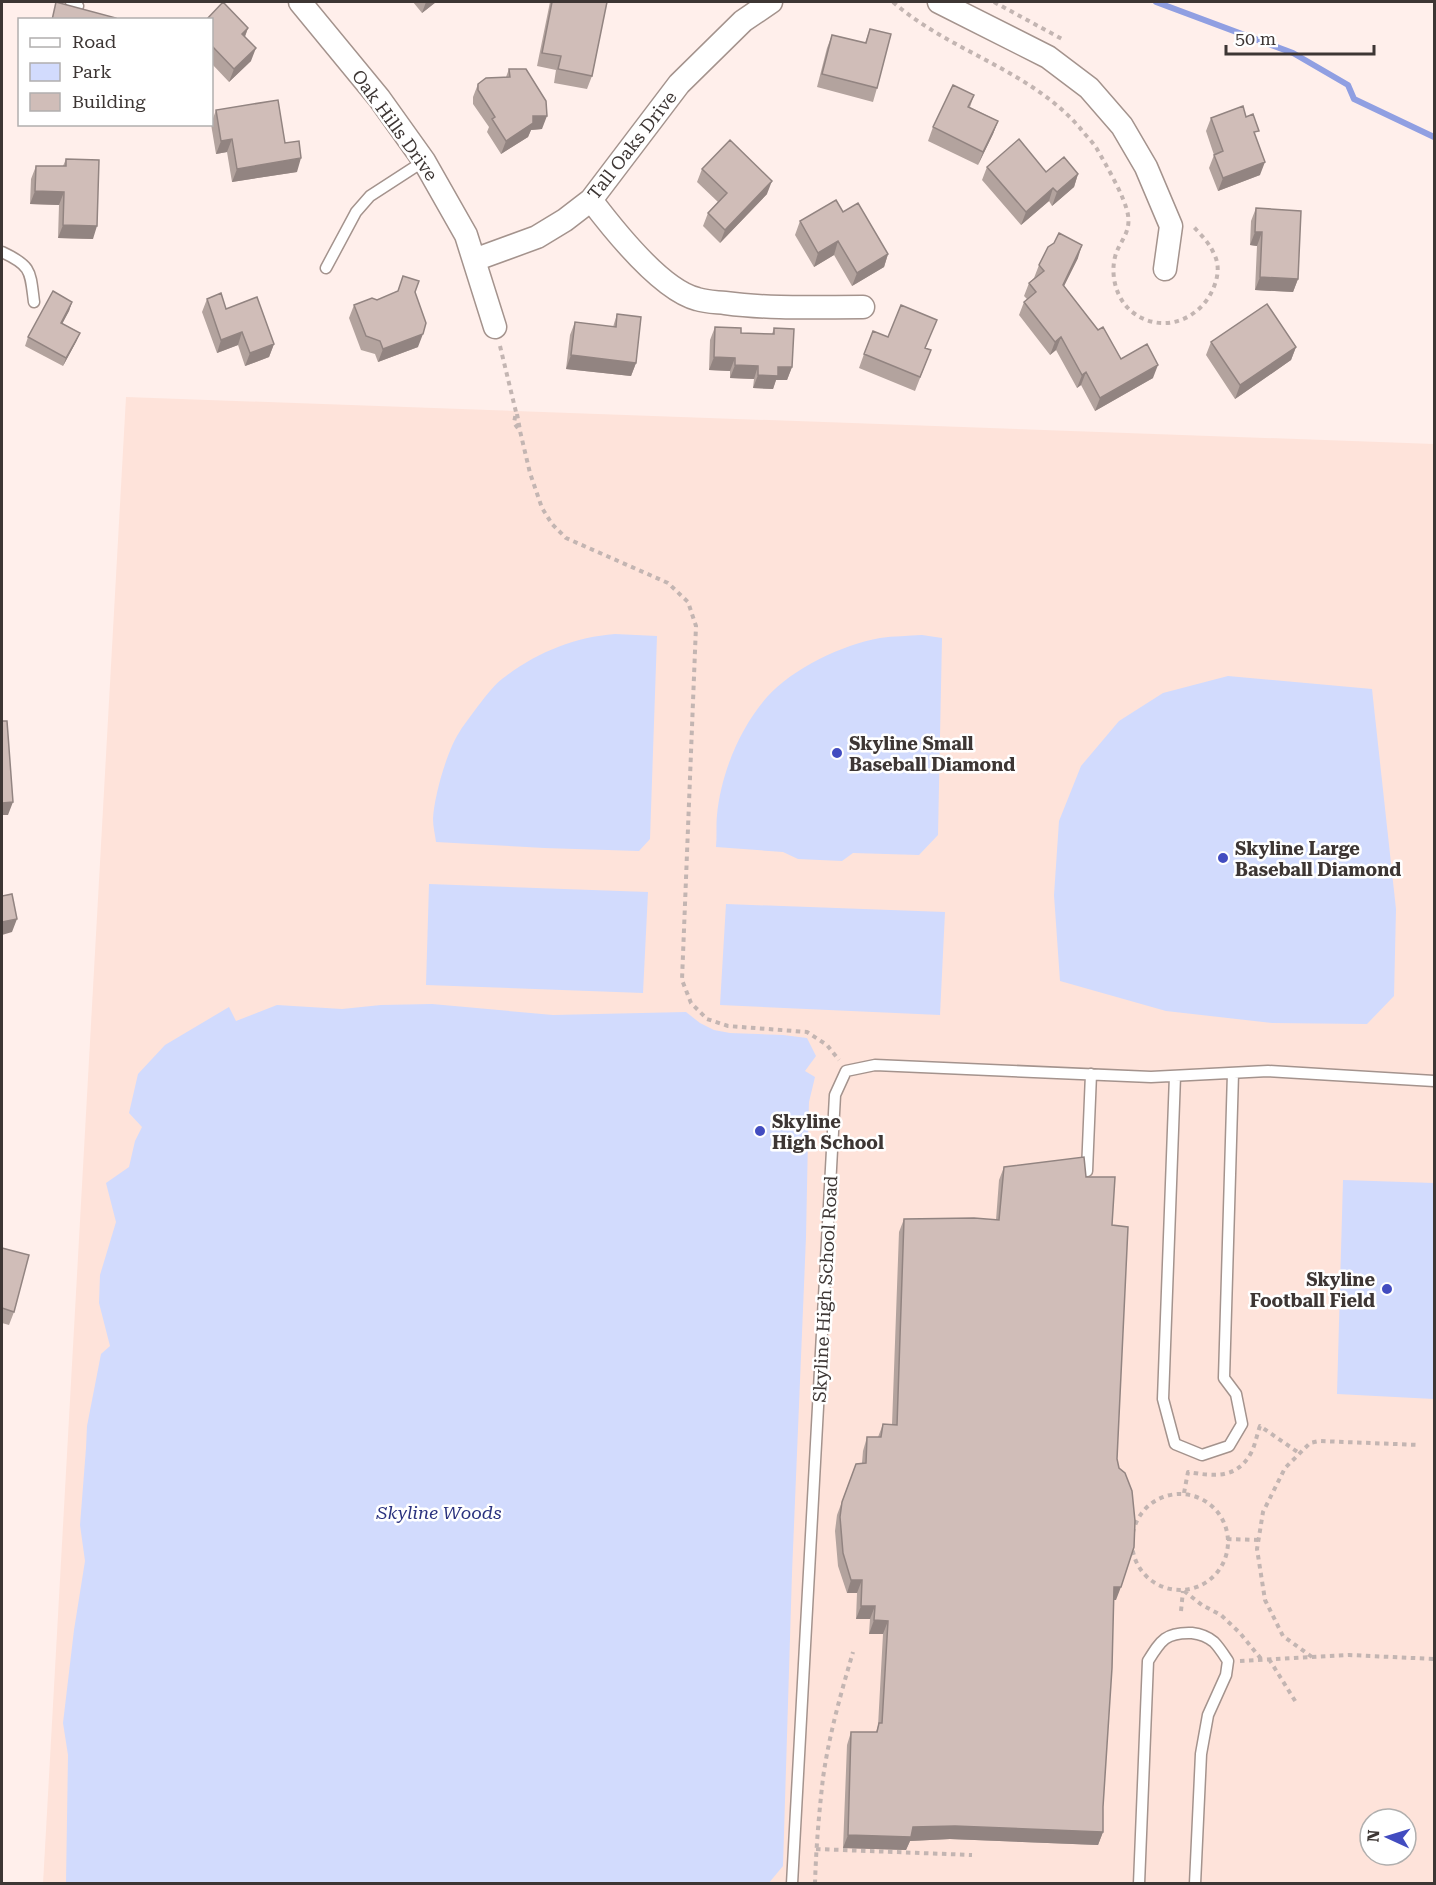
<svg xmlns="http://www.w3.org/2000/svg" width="1436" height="1885" font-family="'Roboto Serif',serif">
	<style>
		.built { fill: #fee3da; fill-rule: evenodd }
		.green { fill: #d2dbfd }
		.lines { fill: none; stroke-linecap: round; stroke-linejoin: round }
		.stream { stroke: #909fe2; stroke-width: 6 }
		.service-casing { stroke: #a4938d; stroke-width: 13 }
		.minor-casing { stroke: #a4938d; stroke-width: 25 }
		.path { stroke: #c3b5b2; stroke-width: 4; stroke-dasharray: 4.5 4.5; stroke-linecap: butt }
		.service { stroke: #fff; stroke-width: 10 }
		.minor { stroke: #fff; stroke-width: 22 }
		.wall { fill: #b3a39e }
		.shaded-wall { fill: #928481 }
		.building { fill: #d0bdb8; stroke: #928481; stroke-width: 1.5 }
		.poi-dot { fill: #424cc0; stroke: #fff; stroke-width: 2 }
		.labels { text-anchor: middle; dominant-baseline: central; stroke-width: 5; stroke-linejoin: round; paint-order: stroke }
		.street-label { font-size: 18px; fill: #3d3634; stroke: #fff }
		.poi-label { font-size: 18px; font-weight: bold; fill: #3d3634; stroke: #fff; text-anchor: start }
		.park-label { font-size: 18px; font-style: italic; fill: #2a327f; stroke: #fff }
	</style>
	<rect width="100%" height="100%" fill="#ffefeb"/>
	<path class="built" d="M126 397 1434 444V1883L43 1884ZM1370 1819H1406V1855H1370Z"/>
	<path class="green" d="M615 634 657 636 650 839 639 851 544 848 436 842C435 834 433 827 433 819 434 797 446 755 457 736 463 725 471 716 478 706 486 696 495 683 506 676 538 652 575 637 615 634Z
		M922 635 942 638 938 835 919 855 853 853 842 861 798 859 783 852 716 847C717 836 716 825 717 815 721 773 740 728 767 697 793 668 842 645 880 638 894 636 908 636 922 635Z
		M1228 676 1372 689 1396 909 1394 996 1367 1024 1272 1023 1166 1011 1060 981 1054 895 1059 821 1081 766 1119 721 1163 693Z
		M429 884 648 892 643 993 426 985Z
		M726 904 945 912 940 1015 720 1005Z
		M432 1004 553 1015 686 1012 700 1023 714 1030 730 1033 783 1035 807 1038 816 1056 805 1071 815 1077 809 1102 808 1138 806 1237 792 1573 783 1866 768 1884 66 1883 68 1755 63 1723 74 1630 85 1561 80 1525 86 1448 87 1426 101 1354 110 1346 99 1303 100 1275 116 1222 106 1183 129 1167 135 1141 142 1127 129 1113 138 1074 165 1045 229 1007 236 1021 277 1005 342 1009 381 1005Z
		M1343 1180 1434 1183V1399L1337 1394Z"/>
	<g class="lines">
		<path class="stream" d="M1156 2 1293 53 1348 85 1354 99 1434 137"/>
		<defs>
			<path id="service" d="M71 2 78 6
				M2 252C32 266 30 271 34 302
				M326 268 356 212 370 196 424 161
				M1175 1076 1163 1399 1175 1444 1202 1455 1229 1446 1242 1424 1236 1394 1224 1378 1233 1073
				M1087 1171 1091 1074
				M792 1884 835 1095 846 1071 875 1065 1151 1077 1268 1071 1434 1081
				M1139 1884 1148 1661C1161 1640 1166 1632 1192 1633 1201 1634 1208 1637 1214 1642 1219 1647 1224 1655 1228 1661L1226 1675 1208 1715 1201 1754 1195 1884"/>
			<path id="minor" d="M300 2 379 98 424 161 466 235 495 327
				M939 2 1048 57 1089 88 1122 126 1146 167 1171 226 1165 269
				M591 200C613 229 661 290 697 299 706 302 716 302 725 303 770 309 817 307 863 307
				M474 260 537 237 565 220 591 200 679 84 743 21 771 2"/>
		</defs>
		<use href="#service" class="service-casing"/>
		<use href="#minor" class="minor-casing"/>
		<path class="path" d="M893 2C950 52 1029 69 1080 128 1085 135 1092 141 1097 149 1106 165 1125 197 1128 215 1131 234 1119 241 1115 257 1110 277 1117 302 1135 314 1164 334 1200 319 1213 289 1218 278 1220 265 1214 254 1209 242 1200 234 1192 225
			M994 2 1062 39
			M500 346 516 412 514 423 520 431 530 473 542 508 552 524 566 538 668 583 688 602 696 626 682 980 691 1003 707 1019 728 1026 807 1032 827 1045 839 1060
			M517 414 520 430
			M1184 1493 1188 1472C1213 1476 1236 1480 1251 1453 1255 1446 1257 1434 1260 1426L1299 1453
			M1132 1542a48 48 0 1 1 96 0a48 48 0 1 1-96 0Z
			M1227 1539 1258 1540
			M1184 1591 1202 1605 1221 1615 1240 1633 1262 1660
			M1181 1611 1183 1591
			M1312 1657 1283 1636 1265 1600 1257 1549 1263 1512 1285 1468 1310 1443 1319 1441 1420 1445
			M1269 1659 1297 1704
			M1240 1661 1349 1655 1434 1659
			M816 1849 972 1855
			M815 1884C816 1848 819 1813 823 1778 829 1735 841 1693 853 1652"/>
		<use href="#service" class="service"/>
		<use href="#minor" class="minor"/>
	</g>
	<path class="wall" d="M413 2H436L422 13Z
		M550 2H607L592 76 587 89 554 83 556 70 537 66Z
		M212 20 248 28 245 37 251 61 229 82 212 64Z
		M870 29 877 88 873 102 817 87 827 48 832 35 865 43Z
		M509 69 542 129 531 130 528 137 501 154 487 132 489 127 473 104V97L478 84 506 77Z
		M974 95 970 107 998 121 993 134 978 165 928 141 933 127Z
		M216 110 285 143 297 172 232 182 227 152 216 154 211 124Z
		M1246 117 1256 138 1260 175 1218 191 1209 168 1214 155 1206 131 1211 118Z
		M66 159 93 239 58 238 59 205 30 204 31 179 36 166H63Z
		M987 167 1046 172 1078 174 1074 187 1052 206 1049 201 1021 225 982 180Z
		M702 169 767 194 720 243 703 226 708 213 718 202 697 182Z
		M1256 208 1298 279 1293 292 1255 290 1257 246 1250 245 1251 221Z
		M843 212 888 254 884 267 852 286 834 255 814 267 795 235 800 221Z
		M1078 258 1064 286 1121 359 1153 378 1095 411 1081 385 1077 388 1056 350 1050 355 1019 315 1024 302 1027 299 1024 296 1029 283 1034 278 1039 265Z
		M415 292 418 347 378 362 375 354 361 350 349 318 354 305Z
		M207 299 226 309 274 344 269 357 245 366 238 345 217 353 202 312Z
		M72 302 69 311 62 323 80 333 76 342 63 366 25 346 28 337Z
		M617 314 636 363 631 376 566 369 570 335 575 322 613 327Z
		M715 327 741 333 772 334 774 328 792 367 787 380H776L773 389 753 388 754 379 730 378V371L709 370 710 340Z
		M888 337 931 350 915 391 859 368 864 354Z
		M1211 342 1296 347 1291 360 1235 399 1206 355Z
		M1004 1167 1086 1177 1112 1225 1117 1459 1116 1600H1113L1103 1807V1832L1098 1845 950 1839 910 1841 906 1850 843 1848 847 1745 851 1732H876L878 1726 883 1634H869L870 1619H856L857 1593H847L838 1566 835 1531 837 1515 856 1464 862 1463 863 1451 867 1437H878L883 1424 892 1425 899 1232 904 1219 996 1220 999 1180Z
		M2 1248 14 1312 9 1325 2 1323Z"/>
	<path class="shaded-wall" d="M426 2H436L422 13Z
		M248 28 243 41 242 34Z
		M256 48 251 61 229 82 234 69Z
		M533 116H547L542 129 531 130 528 137 501 154 506 141Z
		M998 121 993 134 978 165 983 152Z
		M232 139 227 152 216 154 221 141Z
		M301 158 297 172 232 182 237 169Z
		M1265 162 1260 175 1218 191 1223 178Z
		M1078 174 1074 187 1052 206 1057 192Z
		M772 181 767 194 720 243 725 230Z
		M1053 188 1049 201 1021 225 1026 212Z
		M35 191 64 192 59 205 30 204Z
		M63 225 97 226 93 239 58 238Z
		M1255 232H1262L1257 246 1250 245Z
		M838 241 834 255 814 267 818 253Z
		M1082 245 1078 258 1058 298 1063 285Z
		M888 254 884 267 852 286 857 273Z
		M1260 277 1298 279 1293 292 1255 290Z
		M72 302 69 311 58 332 61 323Z
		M242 332 238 345 217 353 221 340Z
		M80 333 76 342 63 366 66 358Z
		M423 334 418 347 378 362 383 349Z
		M1061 337 1056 350 1050 355 1055 342Z
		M274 344 269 357 245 366 250 353Z
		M1296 347 1291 360 1235 399 1240 385Z
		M571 355 636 363 631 376 566 369Z
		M714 357 735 358 730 371 709 370Z
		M735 365 758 366 754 379 730 378Z
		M1158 365 1153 378 1095 411 1100 398Z
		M778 367H792L787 380H776L773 389 753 388 758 375Z
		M1086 372 1081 385 1077 388 1082 375Z
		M13 802 8 815H2V803Z
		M17 919 12 932 2 935V922Z
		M851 1580H862L857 1593H847Z
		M1114 1587H1121L1116 1600H1109Z
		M861 1606H875L870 1619H856Z
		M874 1620 888 1621 883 1634H869Z
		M955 1826 1103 1832 1098 1845 950 1839 910 1841 906 1850 843 1848 848 1835 913 1827Z"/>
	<path class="building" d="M56 2 116 18V20H52Z
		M223 2 248 28 242 34 256 48 234 69 212 46V20H206Z
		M552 2H607L592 76 558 69 561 56 542 53Z
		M870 29 891 34 877 88 822 74 832 35 866 43Z
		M509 69H526L546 101 547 116H533V123L506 141 492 119 495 117 478 90V84L486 78 510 77Z
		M953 85 974 95 968 107 998 121 983 152 933 127Z
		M278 100 285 143 299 141 301 158 237 169 232 139 221 141 216 110Z
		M1243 106 1246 117 1253 114 1259 131 1254 132 1265 162 1223 178 1214 155 1223 151 1211 118Z
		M1019 139 1046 172 1064 157 1078 174 1057 192 1053 188 1026 212 987 167Z
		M730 140 772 181 725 230 708 213 727 193 702 169Z
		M66 159 99 160 97 226 63 225 64 192 35 191 36 166H66Z
		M836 200 843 212 858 203 888 254 857 273 838 241 818 253 800 221Z
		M1256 208 1301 211 1298 279 1260 277 1262 232H1255Z
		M1059 233 1082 245 1063 285 1098 330 1103 327 1121 359 1147 344 1158 365 1100 398 1086 372 1082 375 1061 337 1055 342 1024 302 1036 292 1029 283 1044 271 1039 265 1048 247 1054 243Z
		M403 276 419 281 415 292 426 323 423 334 383 349 380 341 366 336 354 305 372 298 377 300 398 291Z
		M53 291 72 302 61 323 80 333 66 358 28 337Z
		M221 293 226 309 257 297 274 344 250 353 242 332 221 340 207 299Z
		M1267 304 1296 347 1240 385 1211 342Z
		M901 305 937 320 925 348 931 350 920 377 864 354 873 331 888 337Z
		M617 314 641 317 636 363 571 355 575 322 616 327Z
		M715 327 741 328V333L774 334V328L794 329 792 367H778V376L758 375V366L735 365V358L714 357Z
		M2 721H7L13 802 2 803Z
		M12 894 17 919 2 922V896Z
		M1084 1157 1086 1177H1115L1112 1225 1128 1227 1117 1459 1119 1468 1125 1473 1132 1491 1135 1521 1134 1547 1121 1587H1114L1112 1668 1103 1807V1832L955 1826 913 1827 911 1837 848 1835 851 1732H877L879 1723H882L888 1621 874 1620 875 1606H861L862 1580H851L843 1553 840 1517 842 1502 856 1464 866 1463 867 1437H881L883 1424 897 1425 904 1219 974 1218 999 1220 1004 1167Z
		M2 1248 29 1255 14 1312 2 1308Z"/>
	<g class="poi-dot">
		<circle cx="837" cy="753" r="6"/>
		<circle cx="1223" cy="858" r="6"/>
		<circle cx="760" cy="1131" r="6"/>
		<circle cx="1387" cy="1289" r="6"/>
	</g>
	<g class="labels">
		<g class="street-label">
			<text transform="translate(395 125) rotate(54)">Oak Hills Drive</text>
			<text transform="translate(632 145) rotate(-52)">Tall Oaks Drive</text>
			<text transform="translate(825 1289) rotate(-87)">Skyline High School Road</text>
		</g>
		<g class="poi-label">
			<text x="849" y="743">Skyline Small<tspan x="849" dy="21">Baseball Diamond</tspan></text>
			<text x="1235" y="848">Skyline Large<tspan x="1235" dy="21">Baseball Diamond</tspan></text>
			<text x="772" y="1121">Skyline<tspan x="772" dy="21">High School</tspan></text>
			<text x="1375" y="1279" text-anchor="end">Skyline<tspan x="1375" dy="21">Football Field</tspan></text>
		</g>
		<g class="park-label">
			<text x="439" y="1512">Skyline Woods</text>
		</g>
	</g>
	<rect width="1436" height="1885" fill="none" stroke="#3d3634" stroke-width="6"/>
	<rect x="18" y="18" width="195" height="108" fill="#ffffff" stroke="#b1afae" stroke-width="1.5"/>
	<rect x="30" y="38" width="30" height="9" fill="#ffffff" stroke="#b1afae" stroke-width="1.5"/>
	<text x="72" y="48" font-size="18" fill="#3d3634">Road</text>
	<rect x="30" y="63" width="30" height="18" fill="#d2dbfd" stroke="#b1afae" stroke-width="1.5"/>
	<text x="72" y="78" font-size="18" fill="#3d3634">Park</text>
	<rect x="30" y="93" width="30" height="18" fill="#d0bdb8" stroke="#b1afae" stroke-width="1.5"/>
	<text x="72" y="108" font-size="18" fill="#3d3634">Building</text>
	<g transform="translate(1388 1837) rotate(274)"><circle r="28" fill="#ffffff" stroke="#b1afae" stroke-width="1.5"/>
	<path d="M0-4.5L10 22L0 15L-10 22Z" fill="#424cc0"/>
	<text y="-9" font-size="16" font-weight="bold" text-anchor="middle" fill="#3d3634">N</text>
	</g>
	<path d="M1226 45v9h148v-9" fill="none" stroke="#3d3634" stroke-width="3"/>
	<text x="1235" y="45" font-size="18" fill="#3d3634" stroke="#ffffff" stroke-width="4.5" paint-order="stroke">50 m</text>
</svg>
